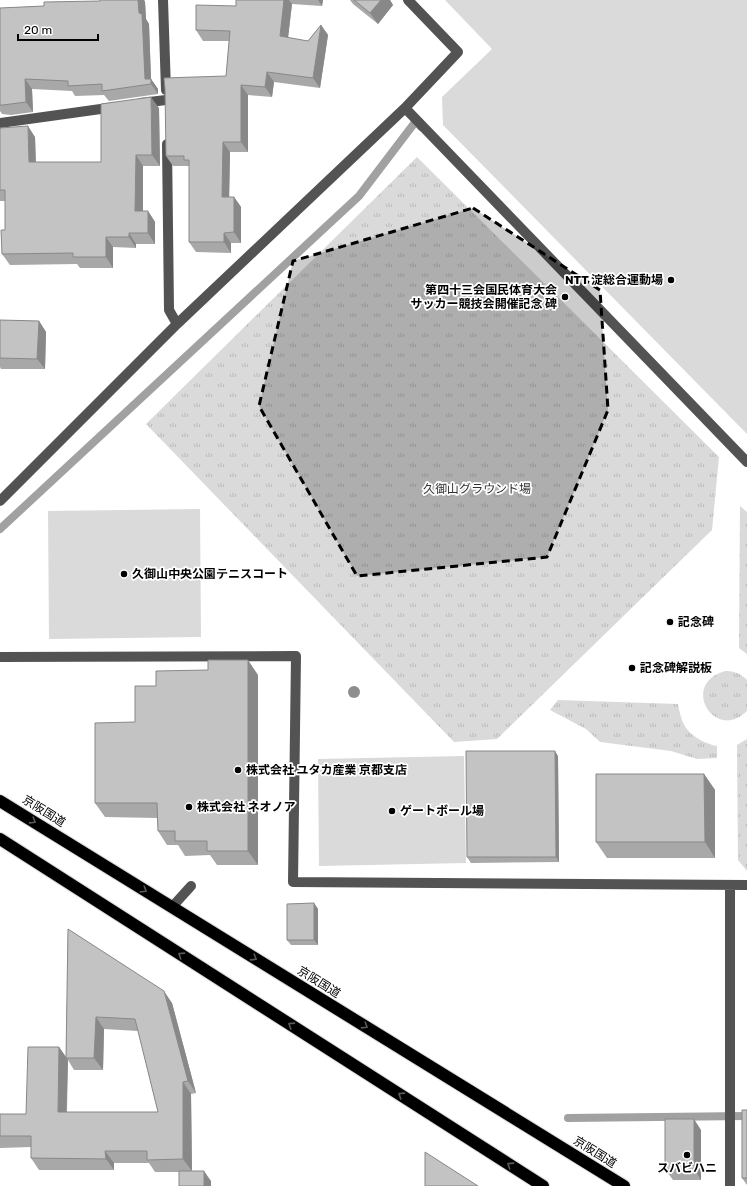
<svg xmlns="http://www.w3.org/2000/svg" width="747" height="1186" font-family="Rubik,'Noto Sans JP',sans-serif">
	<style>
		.grass { fill: url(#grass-tufts) }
		.garden { fill: #dadada }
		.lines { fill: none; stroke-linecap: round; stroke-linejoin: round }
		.stream { stroke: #a1a1a1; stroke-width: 8 }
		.highway-casing { stroke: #dbdbdb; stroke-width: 14 }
		.minor { stroke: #535353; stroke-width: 10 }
		.highway { stroke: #000; stroke-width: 12 }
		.tree { fill: #8e8e8e }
		.wall { fill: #a8a8a8; fill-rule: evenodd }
		.shaded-wall { fill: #888 }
		.building { fill: #c3c3c3; stroke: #888 }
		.oneway { stroke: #595959 }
		.marked { fill: #000; fill-opacity: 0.2; stroke: #000; stroke-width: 3; stroke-dasharray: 8 5; stroke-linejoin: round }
		.poi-dot { fill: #000; stroke: #fff; stroke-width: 1.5 }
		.labels { text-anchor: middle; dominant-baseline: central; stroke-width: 3.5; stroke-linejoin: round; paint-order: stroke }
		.poi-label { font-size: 12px; font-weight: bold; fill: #000; stroke: #fff; text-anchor: start }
		.park-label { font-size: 12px; fill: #313131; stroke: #fff }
		.street-label { font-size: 12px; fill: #000; stroke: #fff }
	</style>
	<defs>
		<pattern id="grass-tufts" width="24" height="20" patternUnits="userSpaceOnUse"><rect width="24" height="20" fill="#dadada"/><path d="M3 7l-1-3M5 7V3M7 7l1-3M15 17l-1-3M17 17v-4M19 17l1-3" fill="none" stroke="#b9b9b9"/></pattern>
	</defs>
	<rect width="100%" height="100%" fill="#fff"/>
	<path class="grass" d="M417 157 719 457 712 530 497 739 454 742 146 424Z
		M740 506 747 512V654L739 648Z
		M725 671C734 671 740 673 747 680V711C715 743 679 684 725 671Z
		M558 700 678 704C679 709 680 715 682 720 687 735 703 743 717 746V758L697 759 671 751 600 742 586 729 550 710Z
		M747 739V871L738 860 737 745Z"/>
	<path class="garden" d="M445 0H747V434L443 125 442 97 492 49Z
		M200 509 201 637 49 639 48 511Z
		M464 756 466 863 319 866 318 759Z"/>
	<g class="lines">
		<path class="stream" d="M0 529 359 196 416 121 421 127
			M568 1118 747 1116"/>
		<defs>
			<path id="highway" d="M0 801 624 1186
				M0 839 543 1186"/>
		</defs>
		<use href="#highway" class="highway-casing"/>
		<path class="minor" d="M163 0 166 90
			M141 103 166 100
			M405 108 747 462
			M0 123 115 107
			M167 144 169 310 177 324
			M0 501 177 324 405 108 458 52 408 0
			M0 657 296 656 293 882 747 885
			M172 907 191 886
			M730 1186V885"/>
		<use href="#highway" class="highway"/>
	</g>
	<circle class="tree" cx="354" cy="692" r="6"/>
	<path class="wall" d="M100 0H144L145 2 146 19 149 24 151 79 158 89V94L109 101 104 95 75 96 72 91 32 89 33 112 11 115 2 114 0 111V8L44 6 100 1Z
		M236 0H323L322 6 292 4 288 38 308 41 321 25 328 35 320 88 274 82 272 97 248 95V152H230L229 197H234L241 207V243H231V253L196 252 189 242V166H173L166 156 226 76 229 41H203L196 30 236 6Z
		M350 0H390L393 5 378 24 353 4Z
		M159 108 160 166H143V211H148L155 222V244H136V248L113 247V268H80L77 264 10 265 2 254 5 230V201H0V128L35 137 36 162H101Z
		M0 320 39 321 46 332 45 369H1L0 367Z
		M258 675V865H217L210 855 185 856 178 845H167L158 831 157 818 105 817 95 803 135 722 156 686Z
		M558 756 559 862 471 863 467 857Z
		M704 774 715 790V858H607L596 842Z
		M314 903 318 909V945H291L287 940Z
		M68 929 172 1003 196 1093 191 1094 192 1171 211 1181V1186H179V1172H155L149 1163H114V1170H39L31 1158V1147L0 1148V1114H26L59 1047 66 1057ZM104 1029 138 1031 158 1112H67L68 1060 74 1070H103Z
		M747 1110V1185L742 1178Z
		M701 1130V1180H673L665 1169Z"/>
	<path class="shaded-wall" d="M138 0H144L145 2 146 19 149 24 151 79 158 89V94L151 84 145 79 139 13Z
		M284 0H289L292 4 287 46 280 36Z
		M318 0H323L322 6Z
		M381 0H390L393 5 378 24 370 13Z
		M321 25 328 35 320 88 313 78Z
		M267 72 274 82 272 97 265 87Z
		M25 79 32 89 33 112 26 102Z
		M241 85 248 95V152L241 142Z
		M151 97 159 108 160 166 152 155Z
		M28 126 35 137 36 172 29 162Z
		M223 142 230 152 229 207 222 197Z
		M136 155 143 166V222L135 211Z
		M234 197 241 207V243L234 232Z
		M148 211 155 222V244L148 233Z
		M129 233 136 244V248L129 237Z
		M224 233 231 243V253L224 242Z
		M106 237 113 247V268L106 257Z
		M39 321 46 332 45 369 37 359Z
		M248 660 258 675V865L248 851Z
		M555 751 558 756 559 862 556 857Z
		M704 774 715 790V858L705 842Z
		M314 903 318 909V945L314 940Z
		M164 991 172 1003 196 1093 188 1081Z
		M96 1017 104 1029 103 1070 94 1058Z
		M59 1047 68 1060 66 1124 58 1112Z
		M183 1082 191 1094 192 1171 183 1159Z
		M694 1119 701 1130V1180L694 1169Z
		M105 1151 114 1163V1170L106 1159Z
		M204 1171 211 1181V1186H204Z"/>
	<path class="building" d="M100 0H138L139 13 142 14 145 79H151V84L102 91V84L68 86V81L25 79 26 102 3 105H0V8L44 6V2L100 1Z
		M236 0H284L280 36 308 41 321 25 313 78 267 72 265 87 241 85V142H223L222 197H234V232L224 233V242H189V160H184V156H166L165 89 164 78 226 76 230 31 196 30V5L236 6Z
		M354 0H381L370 13Z
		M151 97 152 155H136L135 211H148V233H129V237H106V257H73V253L2 254 1 230H5V190H0V128L28 126 29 162H101V104Z
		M0 320 39 321 37 359 0 358Z
		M208 660H248V851H207V841H175V831H158L157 803H95V723L135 722V686H156V671L208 670Z
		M466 751H555L556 857H467Z
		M596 774H704L705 842H596Z
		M314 903V940H287V904Z
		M68 929 164 991 188 1081 183 1082V1159L147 1160V1151H105L106 1159 31 1158V1136H0V1114H26L28 1047H59L58 1112H158L135 1019 96 1017 94 1058H66Z
		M742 1110H747V1178H742Z
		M665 1119H694V1169H665Z
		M425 1152 478 1186H425Z
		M179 1171H204V1186H179Z"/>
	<defs><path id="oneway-chevron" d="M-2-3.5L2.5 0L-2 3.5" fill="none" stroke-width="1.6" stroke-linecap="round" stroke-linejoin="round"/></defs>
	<g class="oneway">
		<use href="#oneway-chevron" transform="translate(33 821) rotate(32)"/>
		<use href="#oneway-chevron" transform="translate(144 890) rotate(32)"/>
		<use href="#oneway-chevron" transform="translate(181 955) rotate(-147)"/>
		<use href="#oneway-chevron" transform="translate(254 958) rotate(32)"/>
		<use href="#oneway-chevron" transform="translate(291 1025) rotate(-147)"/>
		<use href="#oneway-chevron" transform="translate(365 1026) rotate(32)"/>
		<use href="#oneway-chevron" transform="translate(401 1095) rotate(-147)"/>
		<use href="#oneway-chevron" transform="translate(510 1165) rotate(-147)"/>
	</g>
	<path class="marked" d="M473 208 600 290 608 410 547 557 357 576 259 406 293 261Z"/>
	<g class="poi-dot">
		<circle cx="671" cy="280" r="4"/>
		<circle cx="565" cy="297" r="4"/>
		<circle cx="124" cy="574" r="4"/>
		<circle cx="670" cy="622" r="4"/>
		<circle cx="632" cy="668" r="4"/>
		<circle cx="238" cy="770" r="4"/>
		<circle cx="189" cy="807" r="4"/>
		<circle cx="392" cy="811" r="4"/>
		<circle cx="687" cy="1155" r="4"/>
	</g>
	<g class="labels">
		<g class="poi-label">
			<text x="663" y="280" text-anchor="end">NTT 淀総合運動場</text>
			<text x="557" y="290" text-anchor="end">第四十三会国民体育大会<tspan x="557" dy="14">サッカー競技会開催記念 碑</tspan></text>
			<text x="132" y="574">久御山中央公園テニスコート</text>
			<text x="678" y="622">記念碑</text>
			<text x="640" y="668">記念碑解説板</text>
			<text x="246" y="770">株式会社 ユタカ産業 京都支店</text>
			<text x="197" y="807">株式会社 ネオノア</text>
			<text x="400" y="811">ゲートボール場</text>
			<text x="687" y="1168" text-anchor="middle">スバビハニ</text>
		</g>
		<g class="park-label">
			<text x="477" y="489">久御山グラウンド場</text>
		</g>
		<g class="street-label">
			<text transform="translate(44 811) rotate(32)">京阪国道</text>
			<text transform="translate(319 982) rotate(32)">京阪国道</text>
			<text transform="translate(595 1152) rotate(32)">京阪国道</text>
		</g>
	</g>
	<path d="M18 34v6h80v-6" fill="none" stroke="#000000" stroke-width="2"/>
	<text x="24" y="34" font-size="12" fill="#000000" stroke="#ffffff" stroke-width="3" paint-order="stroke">20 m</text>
</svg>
